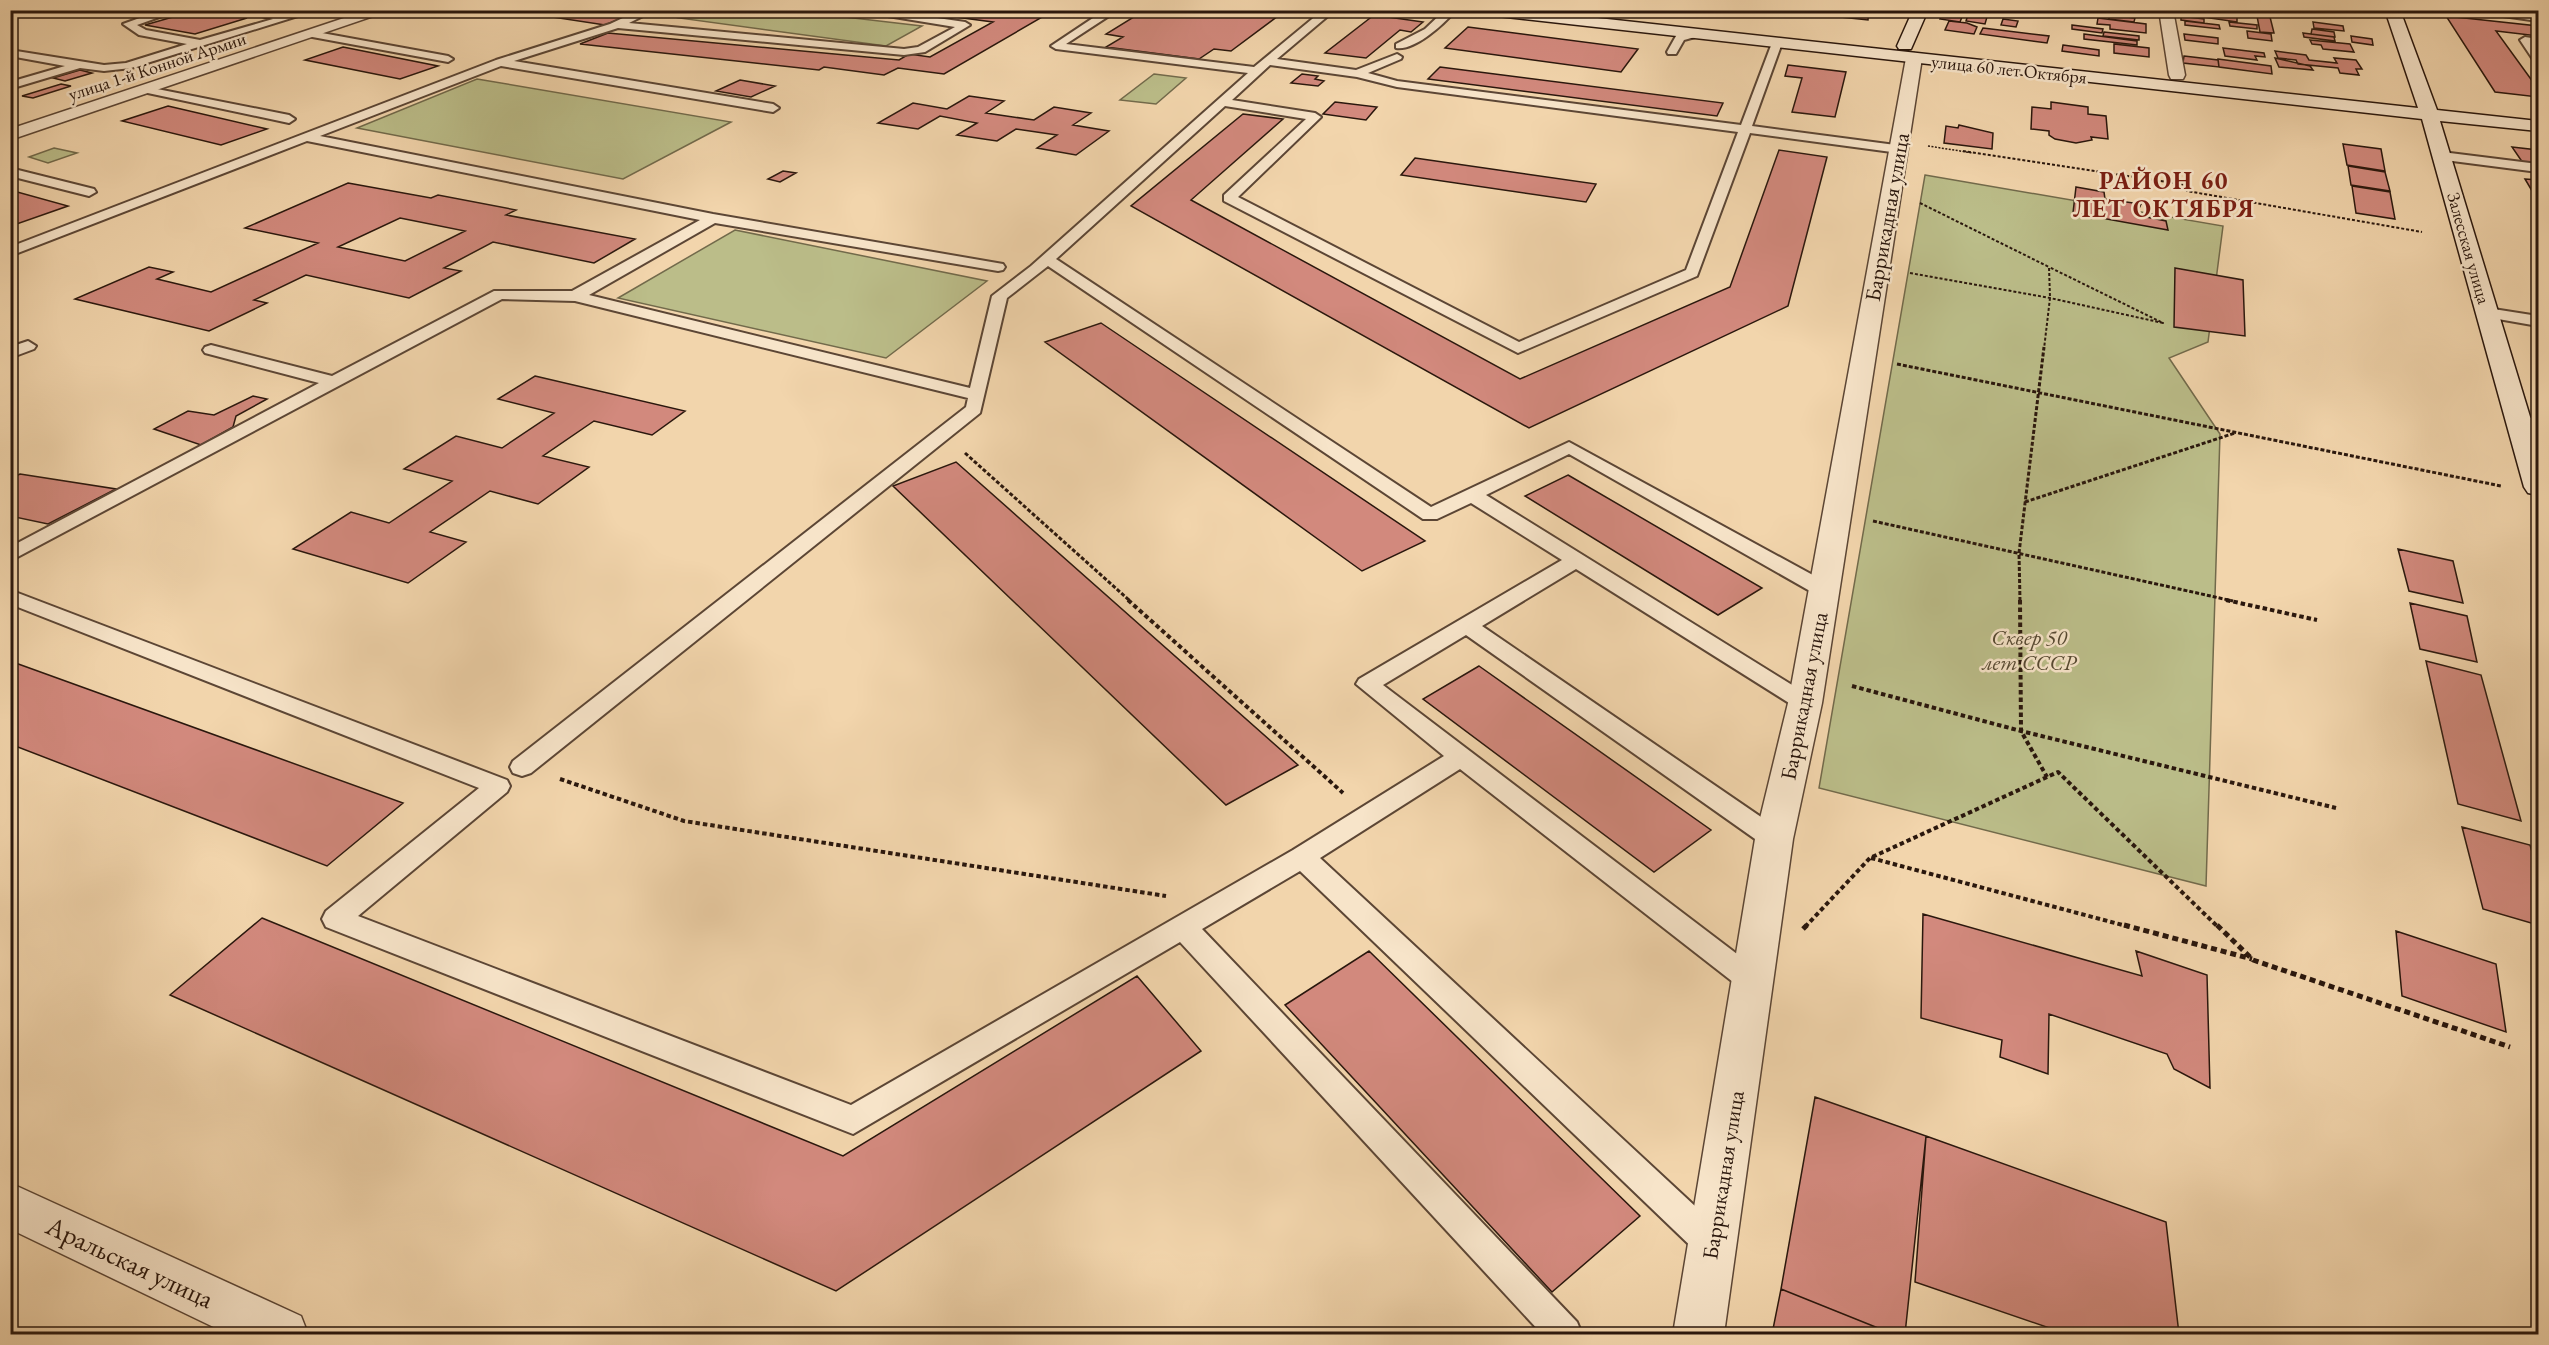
<svg xmlns="http://www.w3.org/2000/svg" width="2549" height="1345" font-family="'EB Garamond',serif">
	<style>
		.green { fill: #bbbd89; stroke: #726a4b; stroke-width: 1.5 }
		.building { fill: #d2897d; stroke: #2a170d; stroke-width: 1.5; fill-rule: evenodd }
		.lines { fill: none; stroke-linecap: round; stroke-linejoin: round }
		.lane-casing { stroke: #5c4635; stroke-width: 4 }
		.street-casing { stroke: #5c4635; stroke-width: 3 }
		.secondary-casing { stroke: #2a170d; stroke-width: 3 }
		.path-far4 { stroke: #2a170d; stroke-width: 1.5; stroke-dasharray: 2 1.5; stroke-linecap: butt }
		.path-far3 { stroke: #2a170d; stroke-width: 2; stroke-dasharray: 3 2; stroke-linecap: butt }
		.path-far2 { stroke: #2a170d; stroke-width: 3; stroke-dasharray: 4 2; stroke-linecap: butt }
		.path-far1 { stroke: #2a170d; stroke-width: 4; stroke-dasharray: 4.5 3; stroke-linecap: butt }
		.path { stroke: #2a170d; stroke-width: 5; stroke-dasharray: 6 4; stroke-linecap: butt }
		.lane { fill: #f7e4c9; fill-rule: evenodd }
		.street { fill: #f7e4c9; fill-rule: evenodd }
		.secondary { fill: #f7e4c9; fill-rule: evenodd }
		.labels { text-anchor: middle; dominant-baseline: central; stroke-width: 5; stroke-linejoin: round; paint-order: stroke }
		.far-street-label { font-size: 18px; fill: #2a170d; stroke: #f7e4c9 }
		.street-label { font-size: 22px; fill: #2a170d; stroke: #f7e4c9 }
		.park-label { font-size: 22px; font-style: italic; fill: #564932; stroke: #f7e4c9 }
		.far-district-label { font-size: 24px; font-weight: bold; letter-spacing: 1.5px; fill: #7a1f14; stroke: #f7e4c9 }
		.near-street-label { font-size: 27px; fill: #2a170d; stroke: #f7e4c9 }
	</style>
	<rect width="100%" height="100%" fill="#f2d5ac"/>
	<filter id="stains"><feTurbulence type="fractalNoise" baseFrequency=".00333" numOctaves="4"/><feColorMatrix values="0 0 0 0 .2 0 0 0 0 .09 0 0 0 0 .02 0 0 0 .5 -.17"/></filter>
	<radialGradient id="worn" r=".72"><stop offset=".6" stop-color="#630" stop-opacity="0"/><stop offset="1" stop-color="#630" stop-opacity=".3"/></radialGradient>
	<path class="green" d="M823 11 819 14 922 26 886 46 679 18 696 11Z
		M1154 74 1186 78 1156 104 1120 100Z
		M477 79 731 122 623 179 357 128Z
		M54 148 77 153 48 163 29 157Z
		M1925 175 2223 226 2208 342 2169 358 2220 434 2206 886 1819 788Z
		M735 230 987 281 886 358 618 298Z"/>
	<path class="building" d="M197 10 247 18 195 34 145 25Z
		M507 10H618L635 13 605 25Z
		M902 10H999L1044 16 944 74 898 68 884 75 824 67 819 70 580 44 608 33 899 60 909 54 930 57 993 22Z
		M1145 10H1258L1282 13 1231 51 1214 49 1199 59 1106 47 1123 37 1106 34Z
		M1773 10H1869L1868 20Z
		M2117 10H2146L2145 16 2117 13Z
		M2188 10 2237 14V22L2203 17 2188 14Z
		M2246 10H2267V16L2246 13Z
		M2311 10 2335 12 2336 17 2311 14Z
		M1374 15 1423 22 1411 32 1400 30 1366 58 1325 53Z
		M1942 15 1962 17 1960 22 1940 19Z
		M1968 15 1987 17 1985 24 1966 21Z
		M2109 15 2135 18 2134 22 2109 19Z
		M2181 16 2204 19V23L2181 20Z
		M2257 16 2270 17 2274 33 2260 32Z
		M2446 16 2538 26V36L2496 31 2533 82 2538 83V97L2495 92Z
		M2098 18 2146 24V33L2110 29V25L2097 24Z
		M2003 19 2018 21 2016 27 2001 25Z
		M1949 21 1967 23 1977 27 1974 34 1945 30Z
		M2185 21 2219 25 2220 29 2185 25Z
		M2229 22 2257 25V29L2230 26Z
		M2313 22 2343 26 2344 31 2314 28Z
		M2072 25 2103 29 2102 33 2072 29Z
		M1468 27 1638 49 1621 72 1445 48Z
		M1983 28 2049 36 2047 43 1980 34Z
		M2312 29 2334 32 2335 37 2311 34Z
		M2247 31 2271 34 2272 41 2248 38Z
		M2104 32 2139 36V40L2103 36Z
		M2303 33 2334 37 2335 41 2304 37Z
		M2084 34 2137 41V45L2084 39Z
		M2184 34 2218 38V44L2185 40Z
		M2351 36 2372 39 2373 45 2352 42Z
		M2310 40 2350 44 2354 52 2323 49 2321 45 2312 44Z
		M2114 44 2149 48V57L2114 53Z
		M2063 45 2099 50V56L2062 51Z
		M343 47 438 66 400 79 305 60Z
		M2223 48 2264 53 2265 57 2255 56 2257 60 2225 56Z
		M2275 51 2306 55 2309 60 2337 63 2334 58 2356 60 2362 69H2356L2359 75 2340 73 2338 68 2298 64 2296 60 2278 58Z
		M2184 56 2218 60 2219 67 2183 63Z
		M2275 58 2310 66 2313 70 2279 67Z
		M2218 59 2271 66 2272 74 2219 67Z
		M1788 65 1846 72 1835 117 1792 112 1802 78 1785 76Z
		M1440 67 1723 103 1717 116 1428 79Z
		M80 70 92 73 65 81 53 78Z
		M1302 74 1318 76 1315 79 1324 81 1318 86 1291 83Z
		M740 80 775 86 751 97 716 91Z
		M61 84 71 86 33 98 22 96Z
		M969 96 1004 101 986 113 1034 120 1054 107 1091 113 1073 125 1109 131 1076 155 1037 148 1057 135 1016 129 997 141 957 135 977 123 940 116 918 129 878 123 913 103 947 109Z
		M1335 102 1377 107 1366 120 1323 114Z
		M2051 102 2088 107V114L2106 116 2108 139 2091 137 2092 140 2076 143 2055 139 2049 135V131L2031 129 2032 107 2051 109Z
		M168 106 267 129 221 145 122 121Z
		M1243 114 1283 119 1191 200 1520 379 1730 287 1779 150 1827 157 1788 306 1529 428 1131 206Z
		M1959 125 1993 133 1992 149 1944 143 1946 126 1958 128Z
		M2343 144 2381 149 2385 171 2347 165Z
		M2512 147 2538 150V165L2523 163Z
		M1415 158 1596 184 1586 202 1401 175Z
		M2348 166 2385 172 2390 191 2351 185Z
		M783 171 796 173 780 182 768 179Z
		M2525 179 2538 180V201Z
		M348 183 431 198 438 195 516 210 506 215 635 239 594 263 493 242 444 268 461 271 409 298 306 275 254 300 267 303 209 331 75 299 149 267 173 272 157 279 211 292 318 243 245 228ZM400 218 465 231 405 261 338 247Z
		M2352 186 2390 192 2395 219 2356 213Z
		M2076 187 2104 192 2105 199 2141 204 2136 215 2166 221 2168 230 2073 213Z
		M10 190 68 206 11 226Z
		M2175 268 2243 280 2245 336 2174 327Z
		M1101 323 1425 541 1362 571 1045 342Z
		M535 376 685 411 652 435 594 421 543 456 589 467 538 504 490 491 430 532 466 542 408 583 293 549 351 512 389 523 452 481 404 469 456 436 502 448 554 413 498 399Z
		M253 396 267 399 236 416 233 427 201 445 154 429 188 411 214 415Z
		M956 462 1298 765 1226 805 893 486Z
		M20 474 116 489 48 524 10 516V479Z
		M1568 475 1762 588 1718 615 1525 496Z
		M2398 549 2453 561 2463 603 2409 591Z
		M2410 603 2467 616 2477 662 2420 649Z
		M10 661 403 803 327 866 10 744Z
		M2426 661 2481 675 2521 821 2458 804Z
		M1479 666 1711 830 1654 872 1423 699Z
		M2462 827 2530 845 2538 872V925L2483 909Z
		M1923 914 2142 976 2136 951 2207 975 2210 1088 2174 1069 2167 1054 2049 1014 2048 1074 2000 1057 2002 1040 1921 1018Z
		M262 918 843 1156 1137 976 1201 1051 836 1291 170 995Z
		M2396 931 2496 964 2506 1032 2402 996Z
		M1369 951 1640 1216 1552 1292 1285 1005Z
		M1815 1097 1926 1136 1905 1334H1893L1781 1289Z
		M1926 1136 2166 1222 2179 1334H2067L1915 1282Z
		M1781 1289 1893 1334H1772Z"/>
	<g class="lines">
		<defs>
			<path id="lane" d="M162 10H179L137 25 146 30 200 40 273 19 239 10C254 10 268 14 283 15 293 15 306 10 317 10L131 68 104 71 80 68 10 89V82L65 66 10 56V50L104 65 126 63 187 44 139 35 123 24Z
				M640 10H655L629 23 904 49 918 47 955 27 851 10H882L965 22 970 25 925 52 904 55 618 28 514 61 773 104 779 108 773 112 501 66 320 136 713 214 1003 264 1005 267 1003 270 998 271 715 223 589 295 970 388 992 296 1031 266 1248 73 1056 49 1051 46 1105 10H1118L1066 44 1254 67 1323 10H1335L1277 59 1356 70 1397 54 1402 57 1401 59 1368 73 1397 81 1741 125 1772 43 1777 40 1782 43 1752 126 1903 146 1905 149 1899 153 1750 133 1697 276 1518 353 1224 201V195L1306 119 1225 106 1056 259 1431 507 1569 442 1831 585 1834 590 1831 595H1817L1569 454 1486 495 1813 698 1817 703 1813 708 1805 711 1797 708 1576 569 1482 626 1783 832 1787 839 1783 846 1774 849 1765 846 1466 635 1383 685 1762 973 1766 981 1762 989 1752 993 1742 989 1460 769 1320 858 1724 1233 1729 1244 1724 1255 1712 1260 1700 1255 1300 871 1202 929 1577 1322 1582 1334H1542L1180 942 853 1134 326 927 322 919 326 911 479 788 10 604V590L507 780 510 786 507 792 358 916 851 1105 1293 850 1444 756 1356 684 1359 679 1562 560 1471 503 1437 519H1423L1048 266 1007 298 980 413 531 773 522 776 513 773 510 767 513 761 966 407 968 398 575 301 502 299 10 561V547L319 383 205 353 203 350 205 347 211 345 332 376 494 291H572L700 220 307 141 10 256V247L496 60 610 24ZM1270 65 1357 77 1397 87 1738 132 1686 270 1519 342 1238 197 1321 117 1315 113 1232 100Z
				M1445 10H1456C1444 24 1415 51 1396 48V44L1425 29Z
				M2461 10H2498L2538 15V21Z
				M311 31 448 56 453 59 448 62 307 36 306 34Z
				M1695 31 1700 34 1699 36 1684 40 1676 54H1668L1667 52 1676 36Z
				M2525 37 2538 39V45L2533 44 2538 52V62L2534 61 2520 40Z
				M147 87 289 115 295 119 289 123 143 92 141 90Z
				M2442 152 2538 164V172L2437 159 2436 156Z
				M10 168 94 189 96 192 89 196 10 176Z
				M2487 308 2538 316V326L2481 316 2479 313Z
				M28 341 36 346 34 349 10 358V347Z
				M2519 416 2538 419V429L2513 425 2510 421 2513 417Z"/>
			<path id="street" d="M368 10H391L10 140V129Z
				M2159 10H2173L2185 75 2183 79H2171L2169 75Z
				M1914 53 1922 58 1822 703 1793 839 1724 1334H1673L1755 839 1788 703 1906 58Z
				M10 1183 301 1316 308 1334H228L10 1229Z"/>
			<path id="secondary" d="M1473 10H1525L2418 108 2385 10H2400L2437 110 2538 121V131L2440 121 2538 443V495L2528 493 2524 487 2422 119 1480 14Z
				M1913 10H1928L1911 49H1899L1897 46Z"/>
		</defs>
		<use href="#lane" class="lane-casing"/>
		<use href="#street" class="street-casing"/>
		<use href="#secondary" class="secondary-casing"/>
		<path class="path-far4" d="M1928 146 1973 153"/>
		<path class="path-far3" d="M1963 151 2187 185V191L2422 232
			M1920 203 2049 267 2050 298 2044 349
			M1910 273 2050 298 2163 323 2049 267"/>
		<path class="path-far2" d="M1897 364 2501 486
			M965 453 1130 601
			M2025 502 2235 433
			M1873 521 2233 601
			M2020 601 2019 553 2044 347"/>
		<path class="path-far1" d="M1128 600 1343 793
			M2020 600 2021 731 2047 777
			M2226 600 2317 620
			M1852 686 2021 731 2336 808
			M560 779 684 821 1166 896
			M1871 858 2130 927
			M1805 927 1870 858 2058 772 2218 927"/>
		<path class="path" d="M2124 925 2252 959
			M2217 925 2253 960 2510 1047
			M1803 929 1807 925"/>
		<use href="#lane" class="lane"/>
		<use href="#street" class="street"/>
		<use href="#secondary" class="secondary"/>
	</g>
	<g class="labels">
		<g class="far-street-label">
			<text transform="translate(157 66) rotate(-18)">улица 1-й Конной Армии</text>
			<text transform="translate(2009 69) rotate(6)">улица 60 лет Октября</text>
			<text transform="translate(2469 248) rotate(74)">Залесская улица</text>
		</g>
		<g class="street-label">
			<text transform="translate(1887 217) rotate(-80)">Баррикадная улица</text>
			<text transform="translate(1804 696) rotate(-79)">Баррикадная улица</text>
			<text transform="translate(1723 1175) rotate(-81)">Баррикадная улица</text>
		</g>
		<g class="park-label">
			<text x="2029" y="637">Сквер 50<tspan x="2029" dy="25">лет СССР</tspan></text>
		</g>
		<g class="far-district-label">
			<text x="2164" y="180">РАЙОН 60<tspan x="2164" dy="28">ЛЕТ ОКТЯБРЯ</tspan></text>
		</g>
		<g class="near-street-label">
			<text transform="translate(130 1262) rotate(25)">Аральская улица</text>
		</g>
	</g>
	<rect width="2549" height="1345" fill="none" stroke="#f2d5ac" stroke-width="36"/>
	<rect x="12" y="12" width="2525" height="1321" fill="none" stroke="#2a170d" stroke-width="3"/>
	<rect x="18" y="18" width="2513" height="1309" fill="none" stroke="#2a170d" stroke-width="1.5"/>
	<rect width="100%" height="100%" filter="url(#stains)"/>
	<rect width="100%" height="100%" fill="url(#worn)"/>
</svg>
